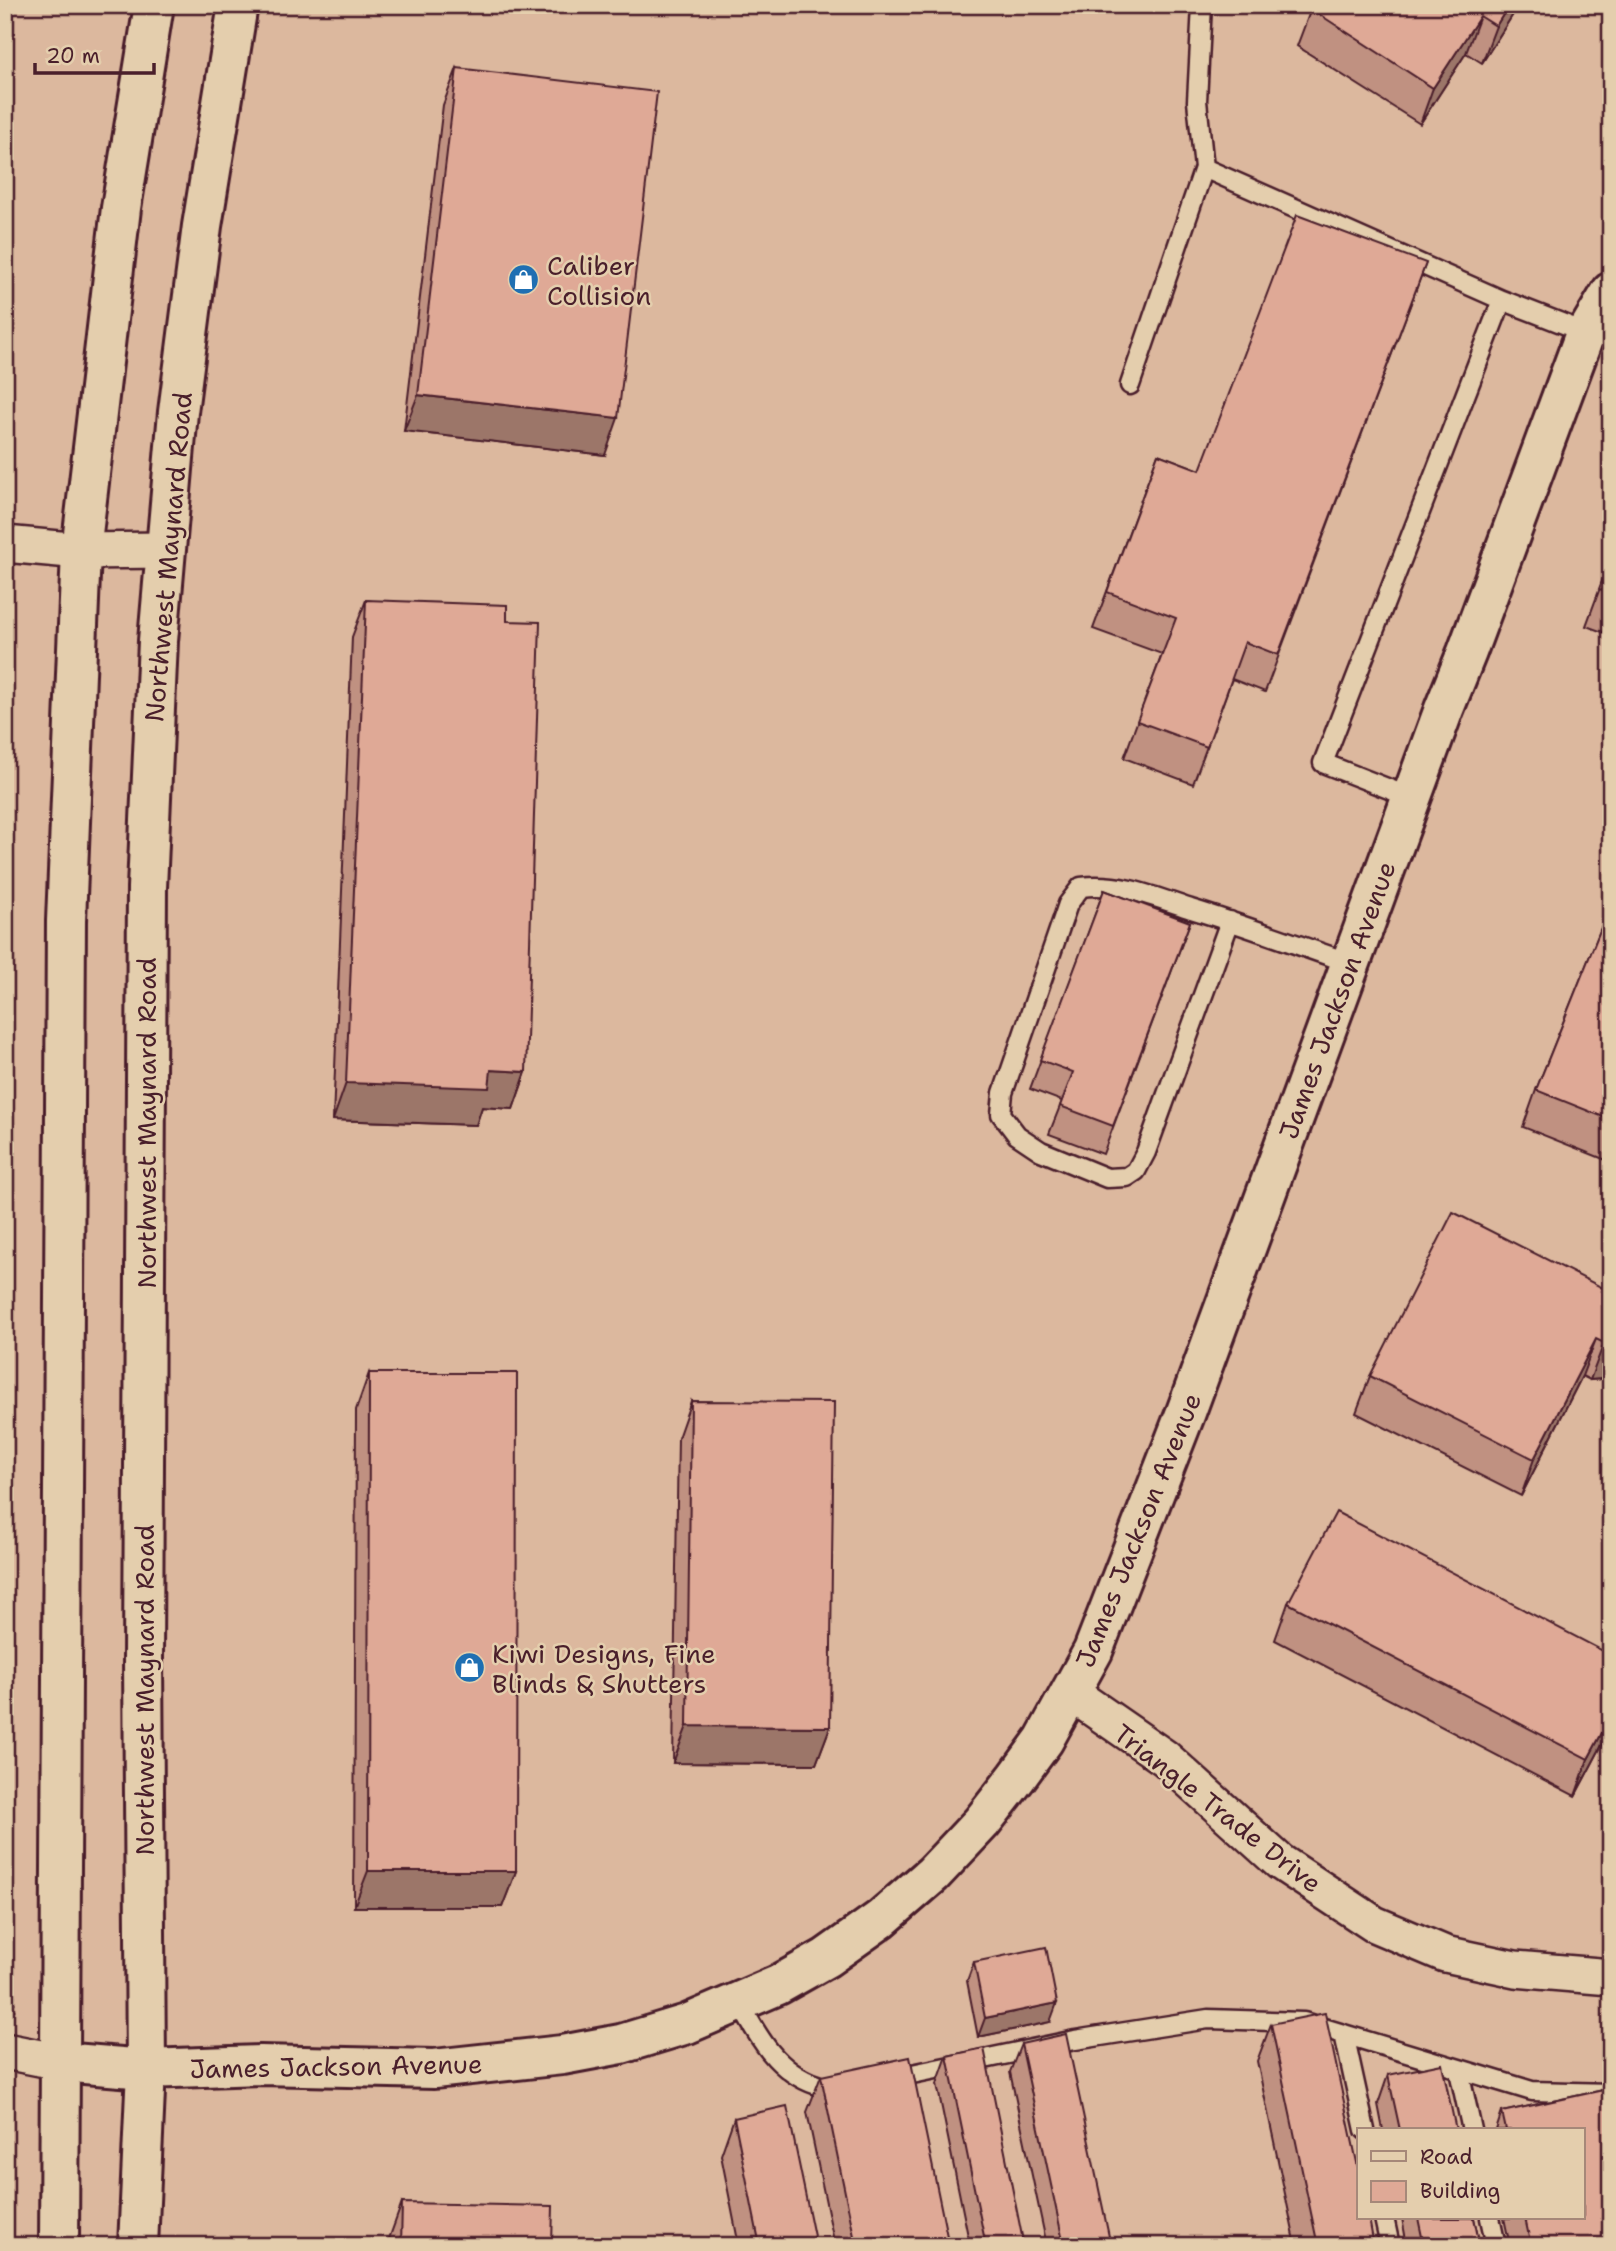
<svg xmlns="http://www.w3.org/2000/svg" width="1616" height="2251" font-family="'Shantell Sans',sans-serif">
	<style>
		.built { fill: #dcb89e; fill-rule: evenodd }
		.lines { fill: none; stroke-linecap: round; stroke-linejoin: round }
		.service-casing { stroke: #4a1f2b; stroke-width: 23 }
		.minor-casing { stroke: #4a1f2b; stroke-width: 40 }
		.tertiary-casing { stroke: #4a1f2b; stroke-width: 44 }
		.primary-casing { stroke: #4a1f2b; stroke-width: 44 }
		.path { stroke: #4a1f2b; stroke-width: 4.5; stroke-dasharray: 2 5; stroke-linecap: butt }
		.service { stroke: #e4cead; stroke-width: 18 }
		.minor { stroke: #e4cead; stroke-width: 35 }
		.tertiary { stroke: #e4cead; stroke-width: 38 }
		.primary { stroke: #e4cead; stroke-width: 38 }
		.wall { fill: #c09181; stroke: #4a1f2b; stroke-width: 2 }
		.shaded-wall { fill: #9c7669; stroke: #4a1f2b; stroke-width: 2 }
		.building { fill: #dfa996; stroke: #4a1f2b; stroke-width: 2 }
		.labels { text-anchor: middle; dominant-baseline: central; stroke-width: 5; stroke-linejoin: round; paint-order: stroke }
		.poi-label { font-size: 26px; fill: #4a1f2b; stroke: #e4cead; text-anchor: start }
		.street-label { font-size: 26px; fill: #4a1f2b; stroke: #e4cead }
	</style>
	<rect width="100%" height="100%" fill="#e4c7a9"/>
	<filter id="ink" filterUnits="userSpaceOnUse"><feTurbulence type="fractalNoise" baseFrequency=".0143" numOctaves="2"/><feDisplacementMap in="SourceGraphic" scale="14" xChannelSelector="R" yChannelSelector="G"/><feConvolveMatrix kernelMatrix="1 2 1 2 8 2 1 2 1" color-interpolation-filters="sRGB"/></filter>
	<g filter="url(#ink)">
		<path class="built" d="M5 5H1611V2246H5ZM1359 2130H1583V2218H1359Z"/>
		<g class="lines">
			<defs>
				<path id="service" d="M1202 5 1197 101 1204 168
					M1130 385 1204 168 1502 300
					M1412 798 1323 763 1502 300 1587 333
					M1230 921 1146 1152 1136 1171 1127 1177 1107 1178 1041 1151 1017 1135 1001 1114 1003 1093 1068 904 1081 887C1120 882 1155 897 1191 909 1244 925 1297 945 1350 963
					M739 2002C758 2037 777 2072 817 2085 824 2088 831 2091 838 2090
					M1344 2034 1365 2130
					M1459 2071 1472 2130
					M893 2078 1075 2040 1208 2019 1304 2022 1532 2091 1611 2093
					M1384 2218 1390 2246
					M1490 2218 1496 2246"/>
				<path id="minor" d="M5 544 81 551 165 550
					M1071 1693 1165 1758 1280 1862 1374 1924 1445 1954 1515 1969 1611 1977
					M5 2051 60 2062"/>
				<path id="tertiary" d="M60 2062 146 2069 260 2065 434 2069 562 2055 621 2044 687 2024 778 1985 826 1958 881 1919 933 1874 982 1822 1017 1777 1044 1740 1093 1651 1186 1412 1444 709 1467 652 1583 339 1611 292"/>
				<path id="primary" d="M59 2246 66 921 81 551 121 208 154 5
					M138 2246 146 2069 143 1659 147 888 158 641 178 412 202 226 238 5"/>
			</defs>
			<use href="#service" class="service-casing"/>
			<use href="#minor" class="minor-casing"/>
			<use href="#tertiary" class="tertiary-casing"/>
			<use href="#primary" class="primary-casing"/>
			<path class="path" d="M5 1976 13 1990V2015
				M5 2100 10 2094V2090
				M5 2243 6 2246"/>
			<use href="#service" class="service"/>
			<use href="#minor" class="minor"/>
			<use href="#tertiary" class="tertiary"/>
			<use href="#primary" class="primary"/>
		</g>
		<path class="wall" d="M1313 5H1519L1482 63 1466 53 1420 124 1297 46 1311 9Z
			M457 68 605 455 404 431 443 105Z
			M1426 263 1265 692 1232 679 1193 784 1124 758 1162 654 1093 629 1158 454 1200 470Z
			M1611 558V635L1586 626Z
			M366 600 507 621 526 1072 513 1109 482 1107 476 1125 333 1120 352 637Z
			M1104 890 1190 922 1103 1154 1049 1134 1062 1101 1030 1089Z
			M1611 903V1162L1523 1127 1536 1090Z
			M1611 1292V1378L1590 1380 1582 1376 1521 1496 1356 1413 1370 1376Z
			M369 1373 516 1871 502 1907H354L356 1410Z
			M691 1401 830 1727 816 1764 673 1763 678 1438Z
			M1288 1603 1611 1655V1728L1575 1796 1275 1640Z
			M974 1962 1050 2022 978 2037 967 1981Z
			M1271 2024 1374 2246H1296L1257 2061Z
			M1021 2044 1111 2246H1047L1010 2072Z
			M947 2056 1024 2246H970L937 2084Z
			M1388 2075 1456 2130H1383L1378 2104Z
			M821 2076 949 2246H835L807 2112Z
			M1608 2089 1611 2099V2246H1510L1504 2218H1583V2130H1496L1502 2112Z
			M734 2118 816 2246H739L721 2155Z
			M402 2203 552 2246H389V2239Z
			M1402 2218H1474L1480 2246H1407Z"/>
		<path class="shaded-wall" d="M1509 5H1519L1482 63 1496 26Z
			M1480 16 1466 53 1420 124 1433 88Z
			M418 395 618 418 605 455 404 431Z
			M491 1070 526 1072 513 1109 482 1107 476 1125 333 1120 346 1083Z
			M1596 1339 1582 1376 1521 1496 1534 1459Z
			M1604 1343H1611V1378L1590 1380Z
			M1611 1716V1728L1575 1796 1588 1759Z
			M687 1726 830 1727 816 1764 673 1763Z
			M368 1871H516L502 1907H354Z
			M1057 2003 1050 2022 978 2037 985 2018Z"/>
		<path class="building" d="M1313 5H1509L1496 26 1480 16 1433 88 1311 9Z
			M457 68 657 92 618 418 418 395Z
			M1297 215 1426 263 1278 655 1245 642 1207 747 1137 721 1176 618 1107 592 1158 454 1200 470Z
			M1611 558V593L1599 589Z
			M366 600 507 605V621L540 622 526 1072 491 1070 489 1088 346 1083Z
			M1104 890 1190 922 1113 1126 1060 1106 1073 1072 1040 1060Z
			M1611 903V1120L1536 1090Z
			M1453 1212 1611 1292V1343H1604L1596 1339 1534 1459 1370 1376Z
			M369 1373H517L516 1871H368Z
			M691 1401 834 1402 830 1727 687 1726Z
			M1336 1512 1611 1655V1716L1588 1759 1288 1603Z
			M1046 1947 1057 2003 985 2018 974 1962Z
			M1325 2013 1359 2172V2218H1369L1374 2246H1318L1271 2024Z
			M1066 2034 1111 2246H1064L1021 2044Z
			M984 2048 1024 2246H986L947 2056Z
			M910 2057 949 2246H856L821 2076Z
			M1442 2064 1456 2130H1400L1388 2075Z
			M1608 2089 1611 2099V2246H1531L1525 2218H1583V2130H1506L1502 2112Z
			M787 2106 816 2246H760L734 2118Z
			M402 2203 553 2206 552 2246H401Z
			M1418 2218H1474L1480 2246H1424Z"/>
	</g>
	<defs>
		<symbol id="shop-disc" viewBox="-11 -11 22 22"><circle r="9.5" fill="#1f6fb2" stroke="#e4cead"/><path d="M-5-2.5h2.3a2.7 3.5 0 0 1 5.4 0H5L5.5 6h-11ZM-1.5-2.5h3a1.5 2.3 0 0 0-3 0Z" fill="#fff"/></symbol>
	</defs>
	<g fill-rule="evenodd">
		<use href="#shop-disc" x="506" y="262" width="35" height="35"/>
		<use href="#shop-disc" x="452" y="1650" width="35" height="35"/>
	</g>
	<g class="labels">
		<g class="poi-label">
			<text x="547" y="265">Caliber<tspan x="547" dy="30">Collision</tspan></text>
			<text x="492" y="1653">Kiwi Designs, Fine<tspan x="492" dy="30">Blinds &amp; Shutters</tspan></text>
		</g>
		<g class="street-label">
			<text transform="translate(168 557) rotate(-85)">Northwest Maynard Road</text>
			<text transform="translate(1337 1000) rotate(-70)">James Jackson Avenue</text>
			<text transform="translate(146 1123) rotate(-90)">Northwest Maynard Road</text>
			<text transform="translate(1138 1530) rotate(-68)">James Jackson Avenue</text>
			<text transform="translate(144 1690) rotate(-90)">Northwest Maynard Road</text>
			<text transform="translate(1218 1808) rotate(38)">Triangle Trade Drive</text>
			<text transform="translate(336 2066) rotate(-1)">James Jackson Avenue</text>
		</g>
	</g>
	<rect width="1616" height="2251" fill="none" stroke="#e4cead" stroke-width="28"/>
	<rect x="14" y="14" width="1588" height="2223" fill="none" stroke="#4a1f2b" stroke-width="2.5" filter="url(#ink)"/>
	<rect x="1357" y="2128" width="228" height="91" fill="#e4cead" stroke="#a68879" stroke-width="2"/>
	<rect x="1371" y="2151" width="35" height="10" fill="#e4cead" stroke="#a68879" stroke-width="2"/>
	<text x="1420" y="2164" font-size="21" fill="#4a1f2b">Road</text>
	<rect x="1371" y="2181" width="35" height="21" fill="#dfa996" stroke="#a68879" stroke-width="2"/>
	<text x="1420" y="2198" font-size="21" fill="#4a1f2b">Building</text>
	<path d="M35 63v10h119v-10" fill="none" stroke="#4a1f2b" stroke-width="3.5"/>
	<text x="46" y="63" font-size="21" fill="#4a1f2b" stroke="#e4cead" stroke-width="5" paint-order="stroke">20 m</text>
</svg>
